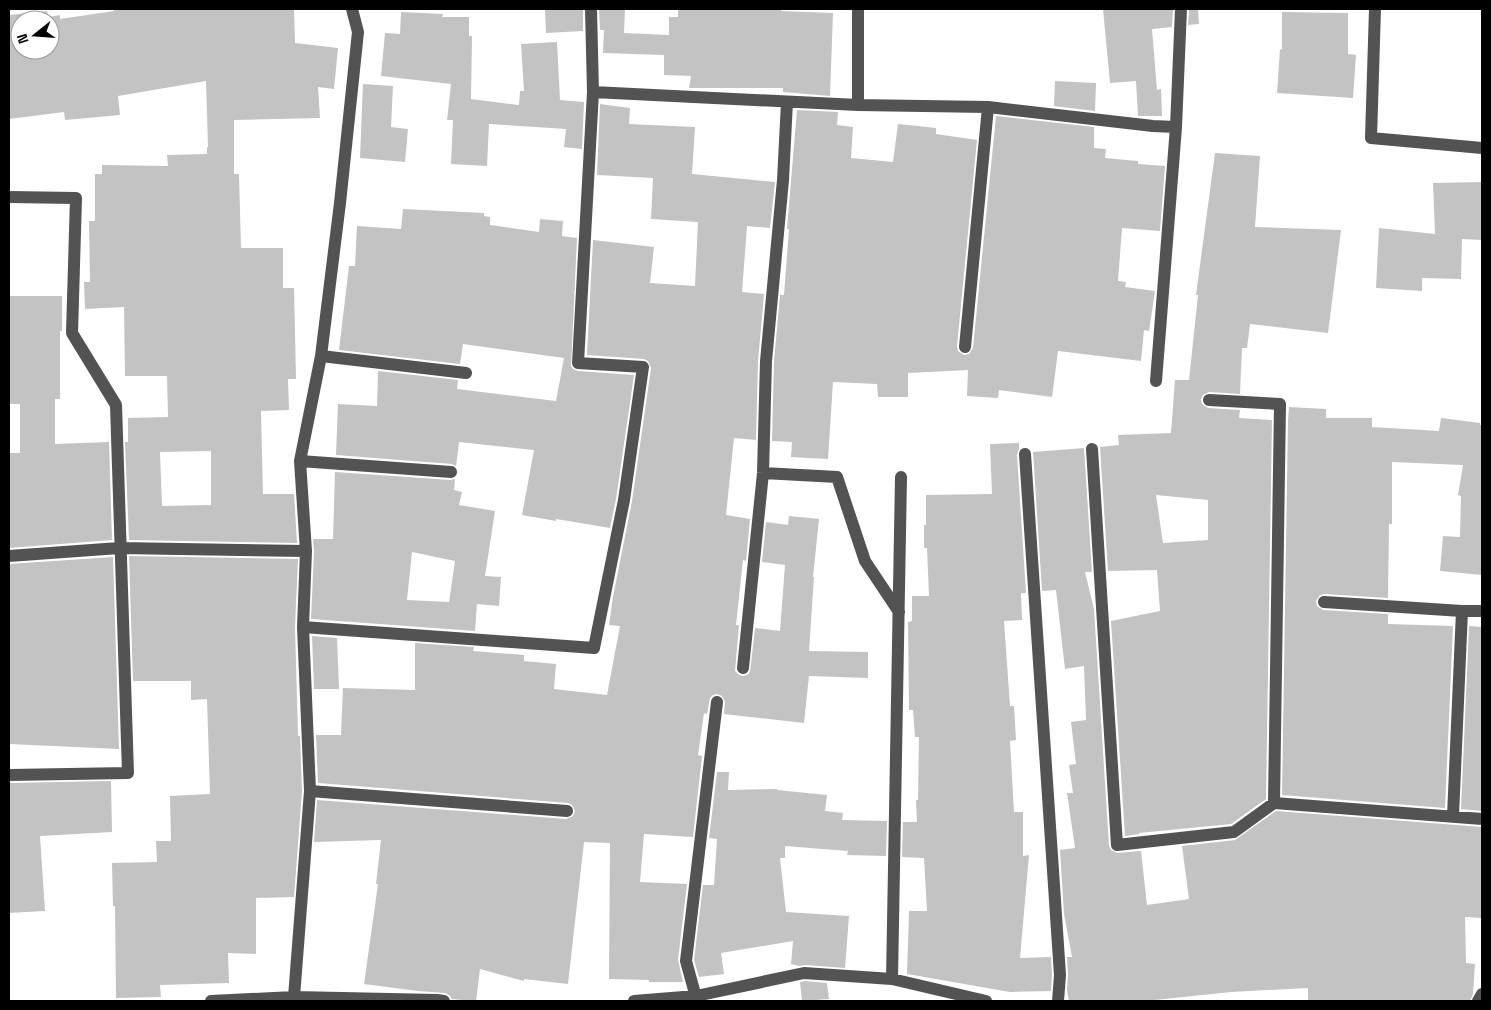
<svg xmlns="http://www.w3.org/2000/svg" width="1491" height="1010" font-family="'Space Grotesk',sans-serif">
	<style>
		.building { fill: #c3c3c3; fill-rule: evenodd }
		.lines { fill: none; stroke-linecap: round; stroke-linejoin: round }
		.minor { stroke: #535353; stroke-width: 12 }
	</style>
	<rect width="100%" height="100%" fill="#fff"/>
	<path class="building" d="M114 9H294L295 43 338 48 334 89 318 87 320 118 234 120V174H239L241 248H283V288H294L296 379H288L289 410 261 411 263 494H294L297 543 129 540 125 442H128V418L168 417 167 376H125L124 307 85 309 84 282H90L89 221H95V174H102V165L168 166 167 155 207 154V147H208L206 81 118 96 120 115 65 120 64 112 9 119V15L47 11 48 17 60 15V19L114 11ZM20 20H50V50H20ZM211 451V505L162 506 160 452Z
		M545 9H583V31L546 33Z
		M599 9H625L624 33 669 35V17H678V9H782L781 11 833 13 830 96 783 92V88H689L691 76 664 75V55L603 53 604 30H600Z
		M1103 9H1173L1172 27 1152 29 1157 90 1161 89 1162 116H1138L1136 81 1110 83Z
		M1189 9H1198L1199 24 1188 25Z
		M401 12 443 14 442 17H469V36H472L471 99 519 105 520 91H524L521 44 557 42 560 100 584 102 582 149 564 147 566 129 489 124 487 166 451 164 453 120H447L451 84 381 76 385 33 400 34Z
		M1282 12 1348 13V54L1356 55 1353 98 1277 93 1280 49 1282 50Z
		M1055 81 1096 83 1095 111 1054 106Z
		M363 84 393 86 391 127 408 129 405 162 360 158Z
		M600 104 630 108 629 124 695 127 692 174 775 182 770 228 747 226 742 292 764 294 758 361 756 440 734 438 726 515 750 519 746 561 743 560 736 625H739L735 671 738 674 742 676 747 675 750 672 755 628 780 631 785 565 762 562 766 522 788 525 789 516 819 519 813 577H814L809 651 868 652V678L809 676 804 723 724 714 725 702 722 696 717 694 713 695 710 698 707 714 704 713 698 755 702 756 693 837 644 834 640 882 687 884 678 960 683 982H649V980L609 979 610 843 584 842 568 984 524 979V981L480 969 476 1001H473L452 999 449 995 445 993 418 991 364 984 378 884H376L381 840 314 842 317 800 566 819 573 816 575 811 572 805 568 803 318 783 316 735H341L343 688 415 690V643L474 647 473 651 524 655V661L556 664 554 689 607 695 620 626 609 625 613 597 632 501 651 368 648 361 644 359 587 355 593 240 654 247 650 283 695 286 698 222 651 219 653 178 597 175Z
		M797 110 838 112 837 125 853 127 851 158 893 162 898 124 936 128V134L977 140 957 346 958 351 964 355 969 354 973 348 996 116 1094 127V148L1106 149 1105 158 1138 161V164L1165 166 1160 231 1122 228 1118 281 1126 282 1125 287 1155 291 1149 331 1144 330 1141 361 1058 351 1052 397 999 390 998 398 967 396 968 370 908 373V397H878L877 384 833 382 828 459 791 457 792 442 772 441 774 361 780 295H784L789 229H787Z
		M1215 153 1260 156 1255 227 1341 230 1328 333 1250 324 1247 348H1242L1240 394 1209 392 1203 395 1201 399 1202 404 1208 408 1240 410 1239 418 1272 420 1266 799 1231 824 1139 833V834L1125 836 1111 621 1160 611 1157 570 1108 571 1100 447 1119 445 1118 435 1171 433 1175 380H1189L1198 295H1196ZM1156 495 1208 500V540L1163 543Z
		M1482 182V240L1462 239 1461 279 1422 278V291L1376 288 1379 228 1435 234 1433 183Z
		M403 209 484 213V216L490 217V225L539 232 540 219 563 221 562 236 577 238 571 366 573 369 578 371 634 375 616 499 610 528 556 519V521L522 515 534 450 459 442 456 466 452 464 336 455 338 404 377 406 378 371 458 380 457 389 556 401 564 358 463 344 460 364 339 350 349 266H355L357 226 401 229Z
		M9 296H62V331H60V399H55V444L109 442 112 540 9 548V453H20V404H9Z
		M1289 407 1326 409V418H1372V427L1439 431 1441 418 1480 423V425H1482V575L1440 571 1443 536 1460 537 1461 496 1458 495 1463 465 1392 462V524H1389L1388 598 1325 594 1320 595 1316 601 1317 606 1323 610 1388 614V624L1453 626 1445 808 1282 795 1288 421Z
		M1019 443V449L1017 455 1026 593H1021L1022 620 1004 621 1010 706H1014L1016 740 1010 741 1014 812H1023V856L1029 855 1020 958 1051 957 1052 975 1051 991 1010 992 907 974 909 911H927L924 858 902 857 903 822H917L916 800H918L919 737H915L913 710H909L908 622 912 621V596H929L927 548H924V525H926V495L992 494 990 444Z
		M1084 448 1092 572H1085L1094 609 1109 846 1111 850 1117 853 1141 851 1147 905 1189 899 1182 846 1235 840 1276 811 1482 827V918L1465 917 1466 963 1475 964 1473 994 1470 1001H1308V988L1231 992 1145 1001H1069L1067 990 1068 974 1067 957H1072L1064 914 1060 850 1075 848 1067 793H1073L1069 765 1076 764 1071 722 1086 720 1084 666 1065 669 1056 590 1042 591 1033 452Z
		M335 472 450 480 455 479 454 490 462 492 459 505 495 511 485 576 501 577 499 606 477 604 475 631 311 619 314 551 313 539H333ZM412 552 455 561 449 602 407 600Z
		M129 556 298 559 295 627 298 736H300L302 791 294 897 256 898V954L228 953 229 983 160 985 161 997 116 998 115 906H113L112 863 157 862 156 841H171L170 796 210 794 207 699 191 700V681H133Z
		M113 557 119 749 9 744V564Z
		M1469 626 1482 627V811L1461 809Z
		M312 636 337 638 339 689H314Z
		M717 772H729L728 790 777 789V790L827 795 825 811 843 813 842 820 887 821 886 856 847 855 848 851 785 846V858H780L786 912 849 916 845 968 805 965 799 966 791 964 793 941 721 953 724 974 699 977 694 960 703 885H714L717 839 709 838Z
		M111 781 112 832 40 836 45 911 9 913V783Z
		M805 981 827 983 829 999 802 1001 800 982Z"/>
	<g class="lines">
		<path class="minor" d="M858 9V105
			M1375 9 1371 138 1482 148
			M593 92 858 105 988 107 1153 126 1176 127
			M9 197 76 198 72 333 116 405 128 773 9 775
			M965 347 988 107
			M321 356 466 373
			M1156 381 1176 127 1181 9
			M1209 400 1280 404 1274 803
			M1092 449 1117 845 1234 832 1274 803 1482 819
			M1025 454 1060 975 1058 1001
			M300 461 451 472
			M763 473 837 477 865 561 899 612
			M9 556 119 548 306 551
			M1324 602 1462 611H1482
			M303 627 594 648 624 500 643 367 578 363 593 92 591 9
			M743 668 763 473 766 361 783 180 787 102
			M310 791 567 811
			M1453 816 1462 611
			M892 979 901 477
			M294 997 310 791 303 627 306 551 300 461 321 356 340 203 358 32 352 9
			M211 1001 294 997 437 1000 444 1001
			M634 1001 696 996 804 973 892 979 986 1001
			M697 1001 686 961 717 702
			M1478 1001 1482 994"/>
	</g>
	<rect width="1491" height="1010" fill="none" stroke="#000000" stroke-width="20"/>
	<g transform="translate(35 35) rotate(253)"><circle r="24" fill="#ffffff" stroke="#999999"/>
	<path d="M0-4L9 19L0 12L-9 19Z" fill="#000000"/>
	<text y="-8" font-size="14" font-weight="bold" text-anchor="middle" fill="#000000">N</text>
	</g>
</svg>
